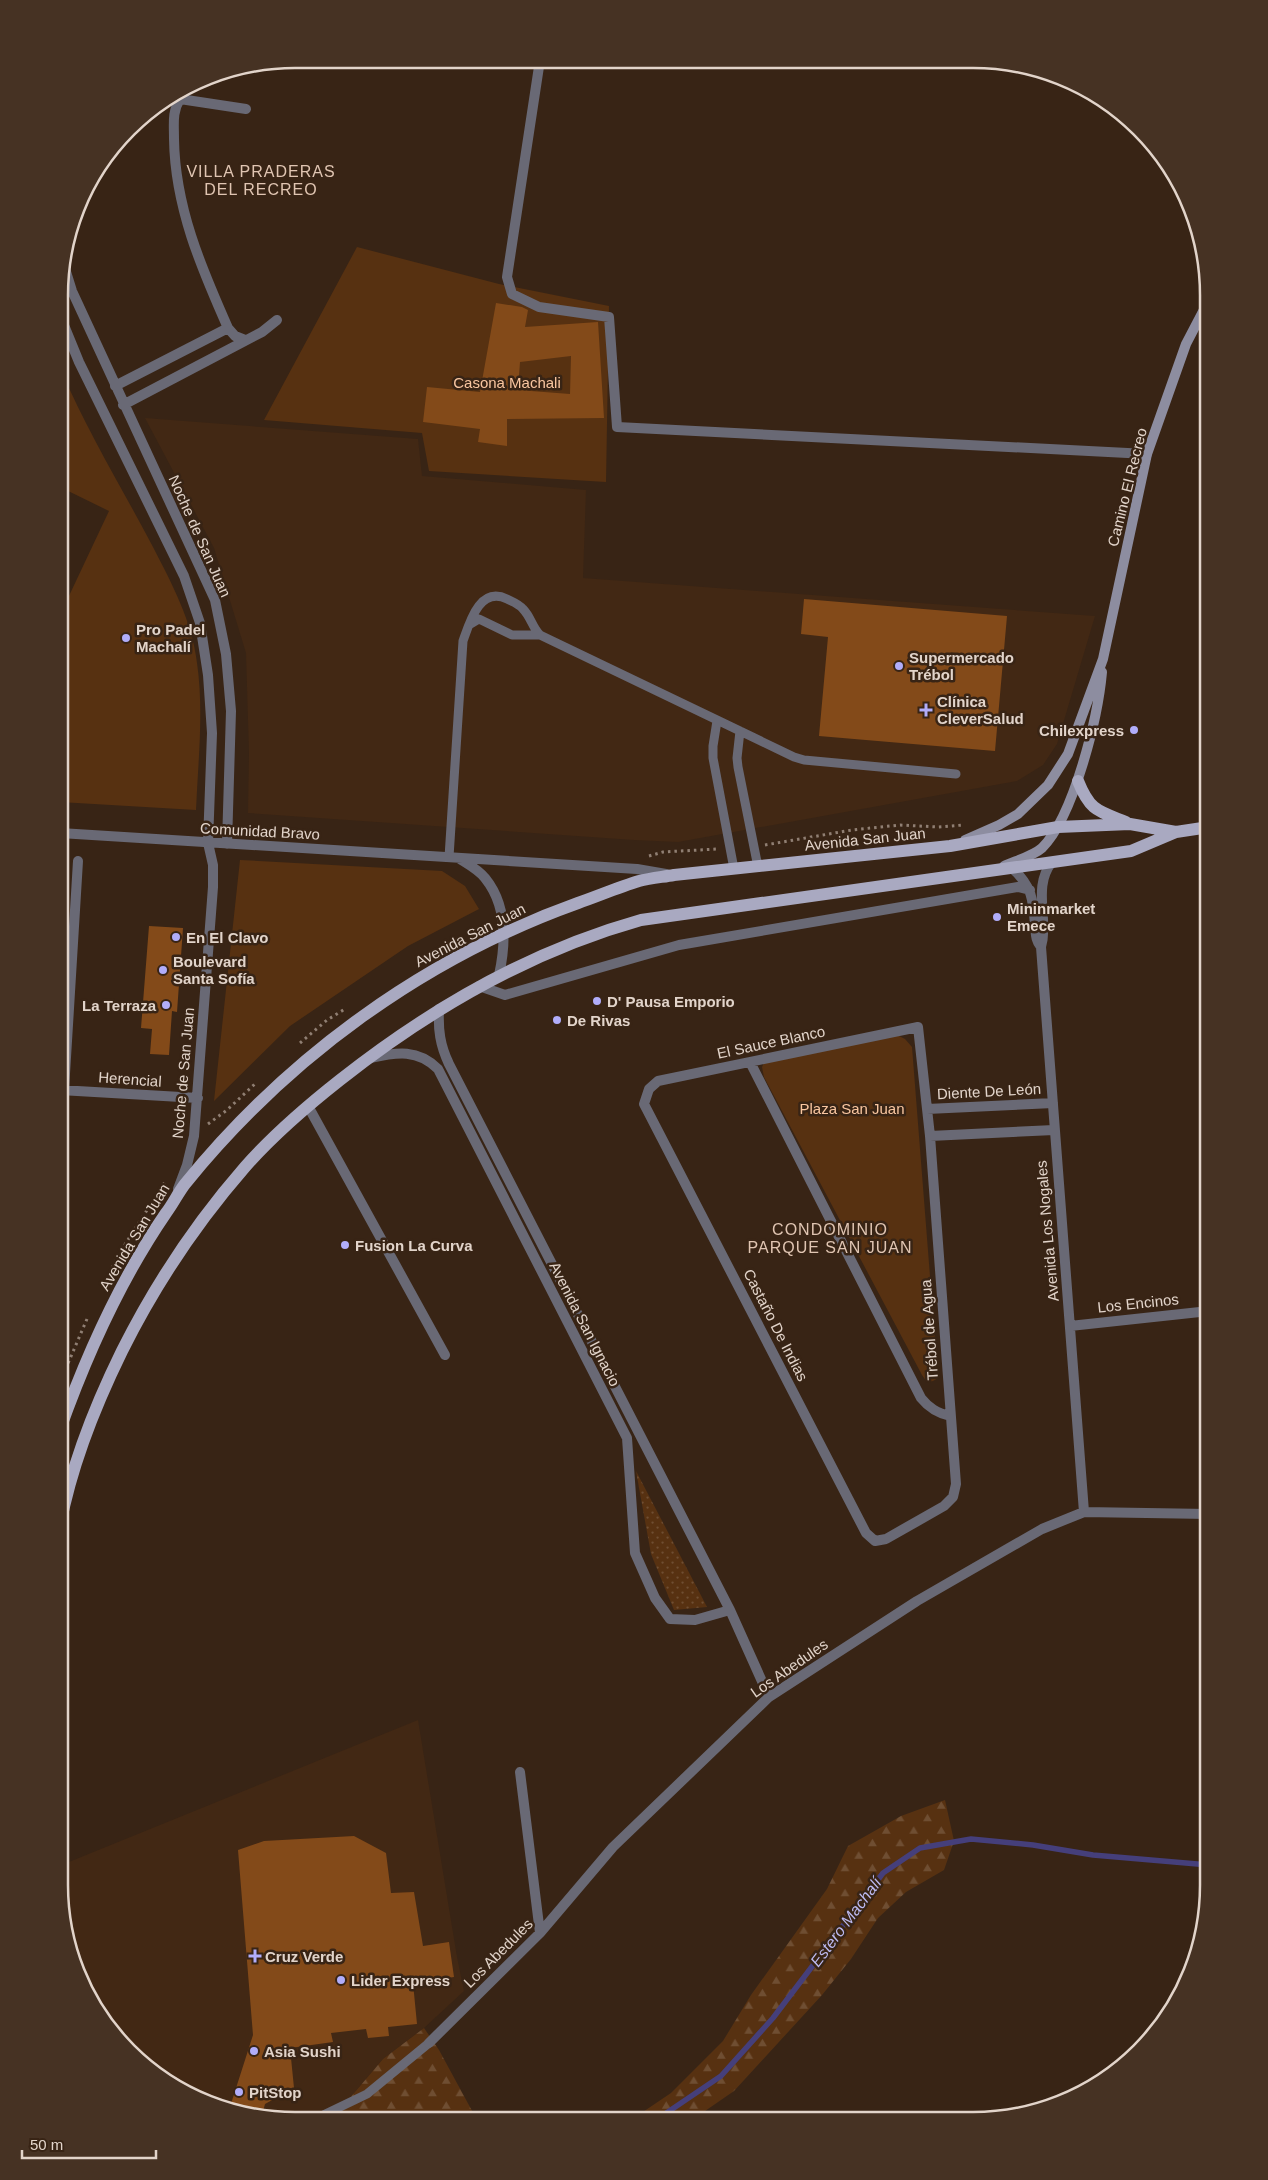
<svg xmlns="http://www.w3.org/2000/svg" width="1268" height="2180" font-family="Arial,sans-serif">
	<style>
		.built { fill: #422814 }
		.grass { fill: url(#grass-dots) }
		.forest { fill: url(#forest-firs) }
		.park { fill: #573111 }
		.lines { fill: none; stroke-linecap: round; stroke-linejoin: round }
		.stream { stroke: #453f7b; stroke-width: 5.5 }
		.building { fill: #834a19; fill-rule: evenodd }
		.path { stroke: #907f73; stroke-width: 3; stroke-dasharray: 2.5 4; stroke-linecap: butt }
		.service { stroke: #696975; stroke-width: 9 }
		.minor { stroke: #696975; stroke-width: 10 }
		.secondary { stroke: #8d8da0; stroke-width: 10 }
		.primary { stroke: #a9a9c1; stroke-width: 12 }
		.poi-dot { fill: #b1adfa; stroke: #382415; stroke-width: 2 }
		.labels { text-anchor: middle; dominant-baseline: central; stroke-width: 5; stroke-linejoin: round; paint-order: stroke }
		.park-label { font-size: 15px; fill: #f9c6a0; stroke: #382415 }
		.street-label { font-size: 15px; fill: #e2d4ca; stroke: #382415 }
		.poi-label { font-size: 15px; font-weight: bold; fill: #e2d4ca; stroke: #382415; text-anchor: start }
		.neighbourhood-label { font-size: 16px; letter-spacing: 1px; fill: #e0c5b2; stroke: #382415 }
		.water-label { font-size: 16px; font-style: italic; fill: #bcbaf1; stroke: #382415 }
		.rim { fill: none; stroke: #e2d4ca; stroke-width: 2.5 }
	</style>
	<defs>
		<pattern id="grass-dots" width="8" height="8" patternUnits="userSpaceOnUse" patternTransform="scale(1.25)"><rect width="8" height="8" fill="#573111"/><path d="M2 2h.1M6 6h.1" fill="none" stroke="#6f4e32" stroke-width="1.8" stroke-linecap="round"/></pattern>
		<pattern id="forest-firs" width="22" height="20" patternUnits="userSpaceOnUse" patternTransform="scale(1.25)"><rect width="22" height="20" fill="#573111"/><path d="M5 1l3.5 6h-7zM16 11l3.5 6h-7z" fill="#6f4e32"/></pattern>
	</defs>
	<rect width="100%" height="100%" fill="#382415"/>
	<path class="built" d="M145 418 418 439 422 476 586 490 583 578 1095 616 1057 744 1043 765 1017 781 678 842 634 840 248 813 249 753 246 653 214 548Z
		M418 1720 457 1957 464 1991 424 2028 383 2059 332 2119H263L204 2103 151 2072 107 2029 71 1962 63 1910 64 1864Z"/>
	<path class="grass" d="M636 1471 707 1607 674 1610 651 1554Z"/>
	<path class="forest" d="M945 1800 954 1841 944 1870 906 1892 878 1918 851 1959 822 1995 734 2091 692 2120H631L671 2093 723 2041 751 1995 827 1889 848 1846 901 1816Z
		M424 2028 439 2050 477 2120 332 2119 383 2059Z"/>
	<path class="park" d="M357 247 499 284 609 306 606 482 429 471 422 433 264 420Z
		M61 370C87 431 122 488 153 547 172 584 192 621 197 663 204 711 198 762 196 810L60 802V615L109 511 60 487Z
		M240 860 442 871 465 886 479 909 408 946 290 1026 214 1101Z
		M897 1035 905 1039 912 1047 938 1378 933 1381 927 1382 922 1375 764 1077 762 1067 766 1059Z"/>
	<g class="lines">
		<path class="stream" d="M656 2120 721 2076 773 2018 883 1873 920 1848 971 1839 1033 1845 1093 1855 1209 1865"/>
	</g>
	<path class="building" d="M496 303 522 307 528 310 525 327 598 322 604 418 507 419V446L478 442 480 429 423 422 427 387 480 392ZM571 356 570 394 518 390 520 362Z
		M804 599 1007 616 995 751 819 736 828 637 801 634Z
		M149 926 183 928 177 1012 172 1011 169 1055 150 1054 152 1029 141 1028Z
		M354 1836 386 1853 391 1893 414 1892 423 1946 449 1942 454 1977 413 1983 417 2024 388 2027 389 2036 368 2038 366 2029 331 2033 333 2042 290 2048 294 2088 265 2104 261 2119 229 2110 253 2035 238 1850 264 1841Z"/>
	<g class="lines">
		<path class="path" d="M765 845 852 830 900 825 938 827 963 825
			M649 856 663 852 717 849
			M300 1043 327 1020 345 1009
			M208 1124 227 1110 257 1082
			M112 1268 124 1246 165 1182
			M63 1375 87 1319"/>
		<path class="service" d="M469 625 479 619 512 635H540
			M717 721 713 746V758L734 869
			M740 731 737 758 738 767 758 867
			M449 857 463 641C470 621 480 586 507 599 513 602 519 604 523 609 531 617 532 627 540 635L794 757 804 760 956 774
			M315 2119 367 2094 429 2043"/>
		<path class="minor" d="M540 60 507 277 512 294 539 307 609 317 617 427 1147 454
			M62 259 72 291 215 600 226 654 231 711 227 844
			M61 318 79 362 184 576 200 623 208 675 212 733 208 843 213 865V887L194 1136 187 1165 178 1189
			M228 328 235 336 245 340
			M115 386 228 328C201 267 175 207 174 139 174 123 172 112 180 99L246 109
			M123 405 262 332 277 320
			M60 833 637 869 666 874
			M460 859C468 864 479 870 485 878 507 905 506 943 499 975
			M1052 862C1032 887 1049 919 1041 947L1084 1512
			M1012 868C1032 886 1033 899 1035 925 1036 933 1035 940 1041 947
			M479 986 505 995 679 945 1018 887 1030 890
			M439 1009C438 1030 440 1045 449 1064L730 1610 769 1697
			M918 1027 930 1136 956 1484 953 1497 944 1506 886 1539 875 1541 866 1533 644 1104 649 1089 658 1081Z
			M371 1058C397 1052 418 1049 438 1069L627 1438 635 1553 655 1598 670 1619 695 1620 730 1610
			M750 1062 921 1398C929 1408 937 1413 950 1416
			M60 1090 198 1098
			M64 1090 78 861
			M308 1106 445 1355
			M927 1109 1053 1103
			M930 1136 1054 1130
			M1070 1326 1209 1311
			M520 1772 540 1933
			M429 2043 540 1933 613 1847 769 1697 917 1601 1042 1529 1084 1512 1209 1514"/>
		<path class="secondary" d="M965 840 999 825 1018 814 1048 785 1068 754 1103 659 1147 454 1186 344 1209 300
			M1004 866C1015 861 1033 856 1042 848 1074 816 1098 717 1102 672"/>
		<path class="primary" d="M1078 781C1090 811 1098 811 1126 822
			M59 1432C86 1356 120 1280 166 1213 173 1204 178 1193 185 1184 288 1057 424 958 578 903 598 896 619 887 639 881 651 878 663 877 674 875L950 846 1058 827 1130 824 1176 832
			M59 1531C70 1468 94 1408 122 1351 155 1285 197 1222 245 1167 274 1134 307 1106 340 1080 430 1009 530 951 641 920L1131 851 1176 832 1209 827"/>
	</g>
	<g class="poi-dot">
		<circle cx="126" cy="638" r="5"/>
		<circle cx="899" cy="666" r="5"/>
		<path d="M923.5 702.5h5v5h5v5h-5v5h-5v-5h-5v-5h5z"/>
		<circle cx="1134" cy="730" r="5"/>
		<circle cx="997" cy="917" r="5"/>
		<circle cx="176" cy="937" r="5"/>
		<circle cx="163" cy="970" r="5"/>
		<circle cx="597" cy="1001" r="5"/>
		<circle cx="166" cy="1005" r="5"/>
		<circle cx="557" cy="1020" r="5"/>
		<circle cx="345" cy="1245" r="5"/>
		<path d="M252.5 1948.5h5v5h5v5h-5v5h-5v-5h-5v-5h5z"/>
		<circle cx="341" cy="1980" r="5"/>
		<circle cx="254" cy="2051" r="5"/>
		<circle cx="239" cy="2092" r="5"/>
	</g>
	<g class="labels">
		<g class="park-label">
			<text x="507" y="382">Casona Machali</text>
			<text x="852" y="1108">Plaza San Juan</text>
		</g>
		<g class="street-label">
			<text transform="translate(1127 487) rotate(-76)">Camino El Recreo</text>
			<text transform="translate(200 536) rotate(66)">Noche de San Juan</text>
			<text transform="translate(260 831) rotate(3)">Comunidad Bravo</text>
			<text transform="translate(865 839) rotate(-6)">Avenida San Juan</text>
			<text transform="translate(470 935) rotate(-27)">Avenida San Juan</text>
			<text transform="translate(771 1042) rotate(-12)">El Sauce Blanco</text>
			<text transform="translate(183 1073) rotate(-85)">Noche de San Juan</text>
			<text transform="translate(130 1079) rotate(4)">Herencial</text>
			<text transform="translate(989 1091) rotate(-3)">Diente De León</text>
			<text transform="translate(1047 1231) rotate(-95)">Avenida Los Nogales</text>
			<text transform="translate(134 1237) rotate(-59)">Avenida San Juan</text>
			<text transform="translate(1138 1303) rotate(-6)">Los Encinos</text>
			<text transform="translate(585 1324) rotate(63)">Avenida San Ignacio</text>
			<text transform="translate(776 1325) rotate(63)">Castaño De Indias</text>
			<text transform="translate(929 1330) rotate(-94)">Trébol de Agua</text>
			<text transform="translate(789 1668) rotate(-35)">Los Abedules</text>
			<text transform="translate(498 1953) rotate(-45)">Los Abedules</text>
		</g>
		<g class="poi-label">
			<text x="136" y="629">Pro Padel<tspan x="136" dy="17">Machalí</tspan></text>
			<text x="909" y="657">Supermercado<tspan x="909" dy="17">Trébol</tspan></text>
			<text x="937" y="701">Clínica<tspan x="937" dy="17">CleverSalud</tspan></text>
			<text x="1124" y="730" text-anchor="end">Chilexpress</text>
			<text x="1007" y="908">Mininmarket<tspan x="1007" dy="17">Emece</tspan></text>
			<text x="186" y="937">En El Clavo</text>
			<text x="173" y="961">Boulevard<tspan x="173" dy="17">Santa Sofía</tspan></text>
			<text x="607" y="1001">D' Pausa Emporio</text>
			<text x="156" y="1005" text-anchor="end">La Terraza</text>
			<text x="567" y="1020">De Rivas</text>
			<text x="355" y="1245">Fusion La Curva</text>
			<text x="265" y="1956">Cruz Verde</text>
			<text x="351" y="1980">Lider Express</text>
			<text x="264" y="2051">Asia Sushi</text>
			<text x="249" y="2092">PitStop</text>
		</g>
		<g class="neighbourhood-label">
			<text x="261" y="171">VILLA PRADERAS<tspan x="261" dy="18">DEL RECREO</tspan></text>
			<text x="830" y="1229">CONDOMINIO<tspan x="830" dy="18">PARQUE SAN JUAN</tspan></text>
		</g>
		<g class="water-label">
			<text transform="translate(846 1922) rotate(-53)">Estero Machalí</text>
		</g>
	</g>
	<path d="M0 0H1268V2180H0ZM295 68H973A227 227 0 0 1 1200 295V1885A227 227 0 0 1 973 2112H295A227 227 0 0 1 68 1885V295A227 227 0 0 1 295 68Z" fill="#463223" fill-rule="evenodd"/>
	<path class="rim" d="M295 68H973A227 227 0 0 1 1200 295V1885A227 227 0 0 1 973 2112H295A227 227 0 0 1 68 1885V295A227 227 0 0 1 295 68Z"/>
	<path d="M22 2150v8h134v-8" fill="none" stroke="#e2d4ca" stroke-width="2.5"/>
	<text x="30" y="2150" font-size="15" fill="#e2d4ca" stroke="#382415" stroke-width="4" paint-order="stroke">50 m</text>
</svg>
